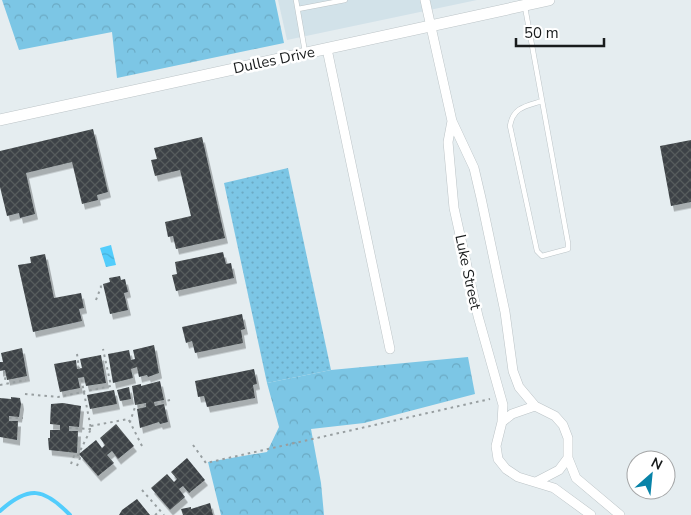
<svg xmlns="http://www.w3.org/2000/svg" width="691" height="515" font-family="'Nunito Sans',sans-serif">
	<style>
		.built { fill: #d2e2e9 }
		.grass { fill: url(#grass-dots) }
		.forest { fill: url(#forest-crowns) }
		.water { fill: url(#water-waves) }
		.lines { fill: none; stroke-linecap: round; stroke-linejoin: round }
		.stream { stroke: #52cdfc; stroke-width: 4 }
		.building { fill: url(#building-cross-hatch); filter: url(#shadow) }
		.service-casing { stroke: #bcc4c7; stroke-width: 5.5 }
		.minor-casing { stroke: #bcc4c7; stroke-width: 10 }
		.tertiary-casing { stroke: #bcc4c7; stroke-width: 12 }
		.path { stroke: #979ea0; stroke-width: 2; stroke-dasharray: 2.5 4; stroke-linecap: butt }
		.service { stroke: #fff; stroke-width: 4.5 }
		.minor { stroke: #fff; stroke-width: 9 }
		.tertiary { stroke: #fff; stroke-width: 11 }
		.labels { text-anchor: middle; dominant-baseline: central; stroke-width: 5; stroke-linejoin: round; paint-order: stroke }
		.street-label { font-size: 15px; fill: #191c1d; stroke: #fff }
	</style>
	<defs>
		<pattern id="grass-dots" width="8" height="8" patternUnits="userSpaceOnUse" patternTransform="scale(1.25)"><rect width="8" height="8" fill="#7cc6e5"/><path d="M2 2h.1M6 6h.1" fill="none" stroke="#6baac4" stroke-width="1.8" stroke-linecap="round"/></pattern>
		<pattern id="forest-crowns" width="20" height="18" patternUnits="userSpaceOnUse" patternTransform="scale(1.25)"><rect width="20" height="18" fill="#7cc6e5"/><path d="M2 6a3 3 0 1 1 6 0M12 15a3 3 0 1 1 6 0" fill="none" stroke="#6baac4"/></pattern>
		<pattern id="water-waves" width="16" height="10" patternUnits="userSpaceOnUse" patternTransform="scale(1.25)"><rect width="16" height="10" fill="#52cdfc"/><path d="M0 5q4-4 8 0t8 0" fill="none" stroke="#47afd8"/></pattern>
		<pattern id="building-cross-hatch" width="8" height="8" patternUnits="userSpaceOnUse" patternTransform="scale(1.25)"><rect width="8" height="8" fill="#3d4346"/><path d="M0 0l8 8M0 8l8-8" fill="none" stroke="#565b5d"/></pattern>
		<filter id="shadow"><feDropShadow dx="3" dy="5.5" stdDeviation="0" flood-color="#0004"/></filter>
	</defs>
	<rect width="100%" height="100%" fill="#e5edf0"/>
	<path class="built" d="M278 0H477L287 40Z"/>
	<path class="grass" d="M288 168 331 370 267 383 224 183Z"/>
	<path class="forest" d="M2 0H275L284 43 117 78 112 32 19 50Z
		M468 357 475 394 364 423 311 429 321 483 324 515H221L208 462 267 452 279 427 267 383 331 370Z"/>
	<path class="water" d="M111 245 116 265 106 267 100 248Z"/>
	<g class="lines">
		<path class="stream" d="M0 511C29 485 44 488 70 515"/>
	</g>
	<path class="building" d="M93 129 108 192 97 195 98 200 82 204 72 162 26 173 35 214 20 218 19 213 7 216 0 187V151Z
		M202 137 225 238 176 249 173 236 168 237 165 222 191 216 180 170 155 176 151 160 157 159 154 148Z
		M691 140V202L671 206 660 146Z
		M223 252 226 264 231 263 234 278 176 291 172 275 177 274 175 262Z
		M45 254 54 298 81 293 84 308 79 309 82 321 33 332 18 265 31 263 30 257Z
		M120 276 121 280 125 279 128 292 124 293 128 310 110 314 103 284 110 282 109 278Z
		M242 314 245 329 241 330 243 343 195 353 192 341 186 343 182 327Z
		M154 345 159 373 148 377 147 375 139 377 137 367 131 369 133 378 113 383 108 354 129 350 131 360 135 359 133 350Z
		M22 348 27 376 7 380 5 370 0 371V362H3L1 353Z
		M101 355 106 383 86 386 84 377 78 378 80 388 60 392 54 364 76 360 77 369 82 368 80 359Z
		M254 369 257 384 253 385 255 398 207 407 204 396 198 397 195 381Z
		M160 381 164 400 154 402 155 406 164 404 168 422 160 424 159 422 140 428 137 409 146 407V403L135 405 132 386 141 384V386Z
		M129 387 131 399 120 401 117 390Z
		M114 390 117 404 90 409 87 395Z
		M11 397 20 398 21 404 19 417 9 416V421H18L17 440 0 437V398L11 399Z
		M63 403 81 406 79 427 69 426V431H78L77 453 49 450 48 438H50V430H60V425L50 424 51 404Z
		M116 424 134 446 118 459 112 451 107 455 114 463 98 476 79 454 96 440 102 448 105 445 100 438Z
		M187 458 205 480 189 493 183 486 179 489 185 497 170 510 151 488 167 474 174 482 177 479 171 472Z
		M137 499 150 515H119L122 510Z
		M210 503 213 515H183L181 509 191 507V509Z"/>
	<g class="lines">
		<defs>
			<path id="service" d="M296 0 305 52
				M525 7 568 243V249L542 256 537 251 510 126C513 107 526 106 542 101
				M298 9 345 0"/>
			<path id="minor" d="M425 0 452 121 474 168 481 198 505 312 513 371 519 387 535 406 555 416 563 425 568 438V458L576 478 620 515
				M327 49 390 349
				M452 121 448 142 454 208 478 316 503 405 502 422 496 446 498 459 506 469 518 477 554 488 591 515
				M502 422 512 414 535 406
				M536 482 559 470 568 458"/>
			<path id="tertiary" d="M0 120 549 0"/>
		</defs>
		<use href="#service" class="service-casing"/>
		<use href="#minor" class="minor-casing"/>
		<use href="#tertiary" class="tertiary-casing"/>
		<path class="path" d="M96 300 101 287 100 282
			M77 354 79 369
			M4 371 6 384
			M0 385 26 380
			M25 394 58 397 111 386 103 349
			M155 404 170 400
			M9 418H23
			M91 426 128 419 130 422
			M69 428 91 429
			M193 445 206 463 490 399
			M142 446 130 422 135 407 146 405
			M71 464 74 456 77 457 91 429 81 377
			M77 466 80 458 77 457
			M142 490 164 515
			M155 515 160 511"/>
		<use href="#service" class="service"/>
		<use href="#minor" class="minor"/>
		<use href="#tertiary" class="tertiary"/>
	</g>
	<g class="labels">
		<g class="street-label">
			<text transform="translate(274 60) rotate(-12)">Dulles Drive</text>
			<text transform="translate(468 272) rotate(78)">Luke Street</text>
		</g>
	</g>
	<g transform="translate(651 475) rotate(27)"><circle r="24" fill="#ffffff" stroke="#a3a4a5"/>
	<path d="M0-4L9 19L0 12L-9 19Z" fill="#0883a8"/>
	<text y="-8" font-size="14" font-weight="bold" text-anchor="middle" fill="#191c1d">N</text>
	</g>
	<path d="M516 38v8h88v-8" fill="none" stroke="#191c1d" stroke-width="2.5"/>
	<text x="524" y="38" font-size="15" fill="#191c1d" stroke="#ffffff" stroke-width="4" paint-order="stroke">50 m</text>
</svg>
